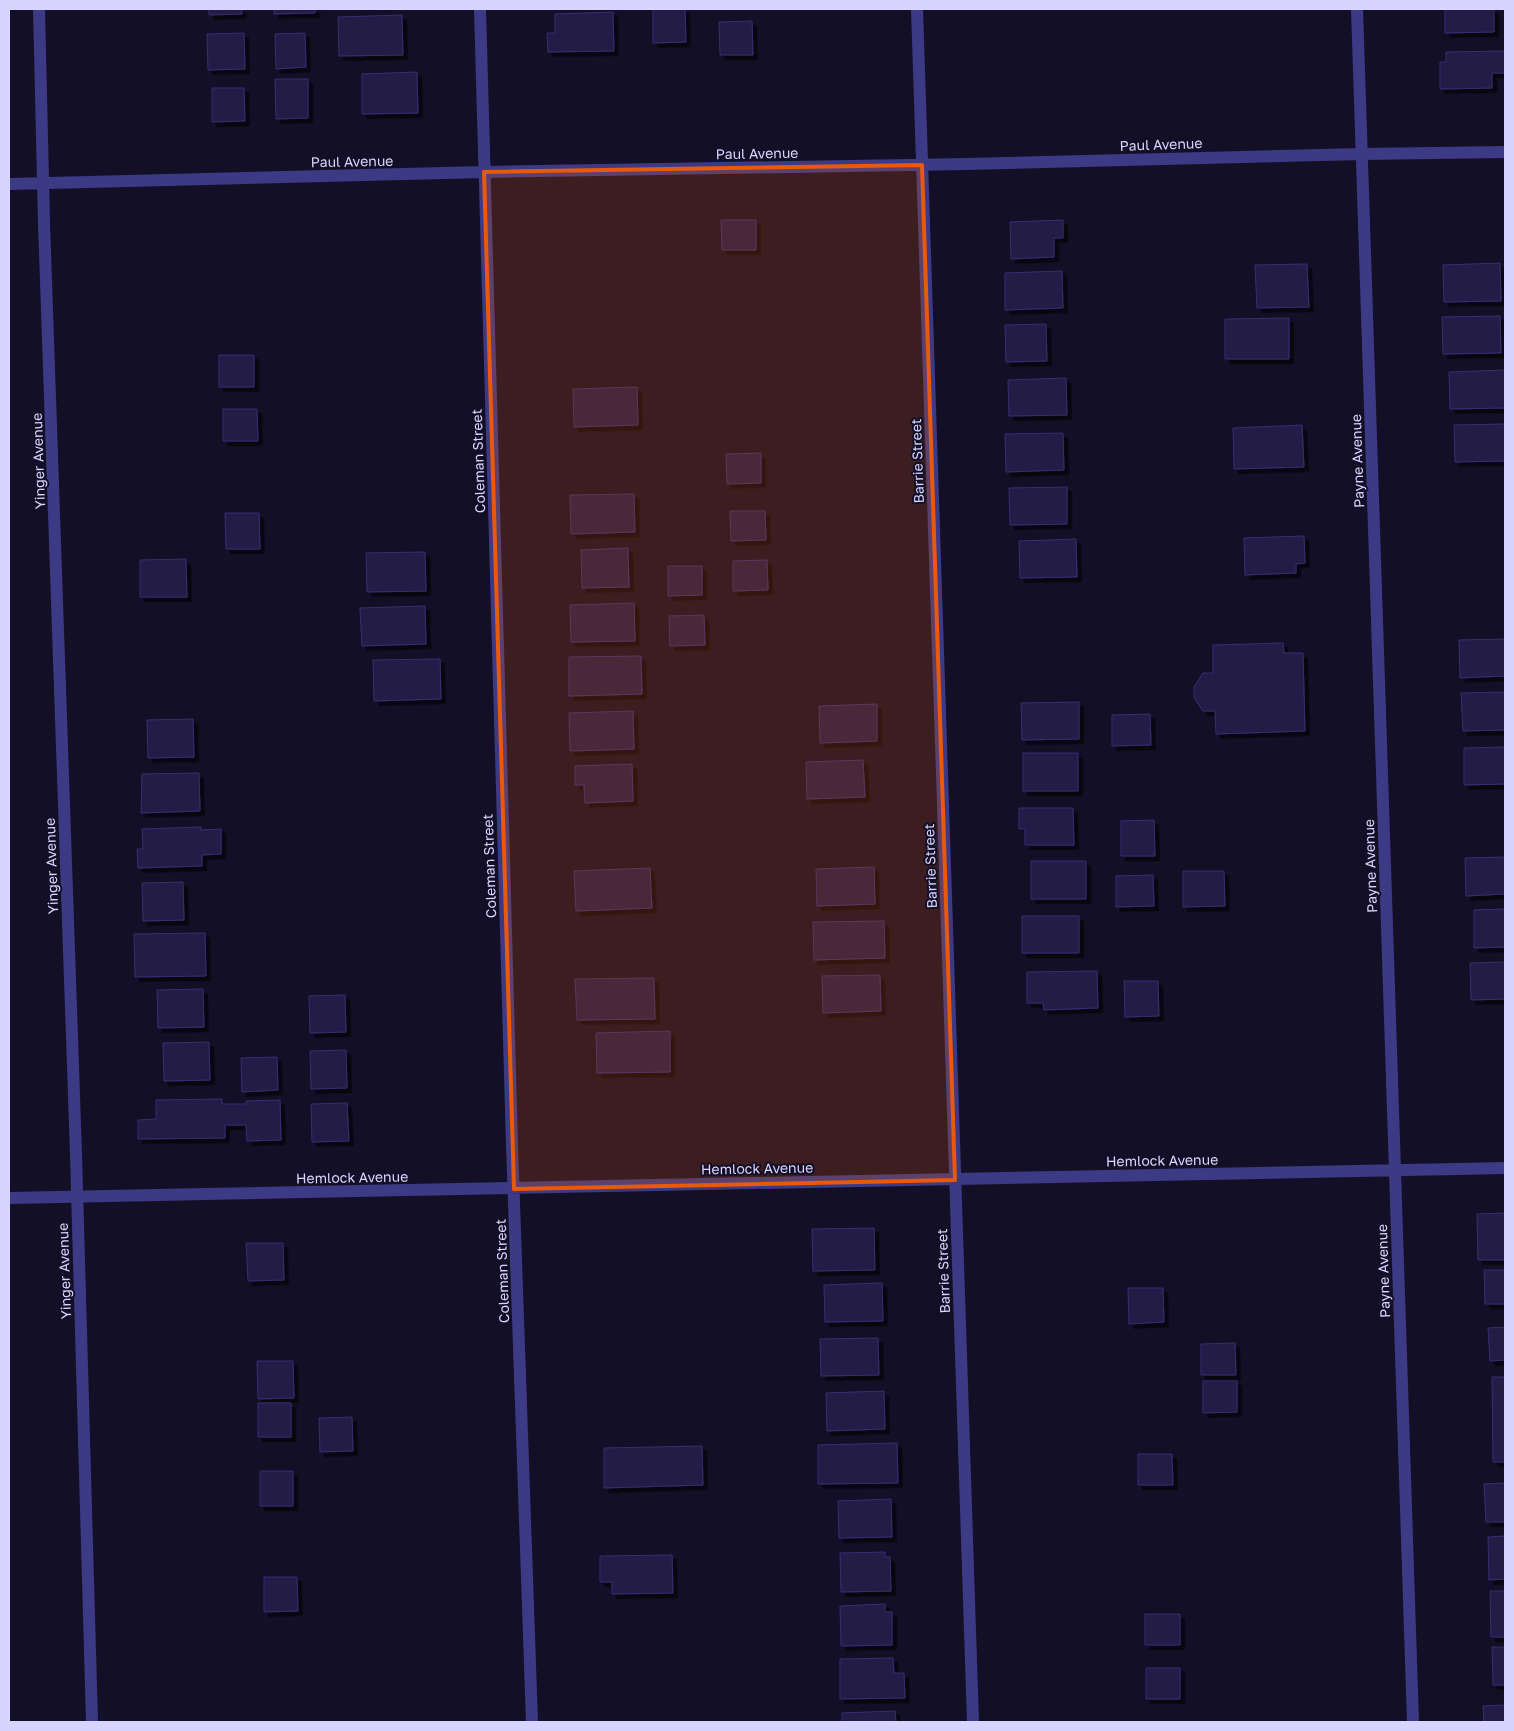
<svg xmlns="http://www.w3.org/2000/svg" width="1514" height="1731" font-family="'Golos Text',sans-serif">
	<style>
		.building { fill: #241b47; stroke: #3b2d73; filter: url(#shadow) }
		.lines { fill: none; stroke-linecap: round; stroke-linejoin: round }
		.minor { stroke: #3d3a85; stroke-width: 12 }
		.marked { fill: #e8590c; fill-opacity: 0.2; stroke: #e8590c; stroke-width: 4; stroke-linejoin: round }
		.labels { text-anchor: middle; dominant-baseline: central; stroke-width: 4; stroke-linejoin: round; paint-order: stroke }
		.street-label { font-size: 14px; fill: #d9d4ff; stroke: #130f26 }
	</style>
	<defs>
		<filter id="shadow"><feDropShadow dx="4.5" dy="4.5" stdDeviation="0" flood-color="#0009"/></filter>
	</defs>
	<rect width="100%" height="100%" fill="#130f26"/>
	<path class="building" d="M209 9H242V14L209 15Z
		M274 9H315V13L274 14Z
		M653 9H685L686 42 653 43Z
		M1445 9H1494V32L1445 33Z
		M613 12 614 51 548 52 547 33H555V14Z
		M402 15 403 55 339 56 338 17Z
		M752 21 753 55H720L719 22Z
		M244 33 245 69 208 70 207 34Z
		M305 33 306 67 276 69 275 34Z
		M1505 51V73H1492V88L1440 89V62H1446V52Z
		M417 72 418 113 362 114V74Z
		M275 79H308V118L276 119Z
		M212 88H244L245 121 212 122Z
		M721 220H756V250H722Z
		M1063 220V238H1054V257L1011 259 1010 222Z
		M1500 263 1501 301 1444 302 1443 265Z
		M1307 264 1309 307 1257 308 1255 265Z
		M1062 271 1063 308 1005 310V273Z
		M1500 316 1501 353 1443 354 1442 317Z
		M1289 318V359H1225V319Z
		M1046 324 1047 361 1006 362 1005 325Z
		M219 355H254V387H219Z
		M1505 370V408L1450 409 1449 372Z
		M1066 378 1067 415 1009 416 1008 380Z
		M637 387 638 425 574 427 573 389Z
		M223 409H257L258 441H223Z
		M1505 424V461L1455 462 1454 425Z
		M1302 425 1304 467 1234 469 1233 428Z
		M1063 433 1064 470 1006 472 1005 434Z
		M761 453V483L727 484 726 454Z
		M1067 487V524L1010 525 1009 488Z
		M634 494 635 532 571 534 570 495Z
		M730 511H765L766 540 731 541Z
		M225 513H259L260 549H226Z
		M1304 536 1305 563 1296 564V573L1245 575 1244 538Z
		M1076 539 1077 577 1020 578 1019 541Z
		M628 548 629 587 582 588 581 550Z
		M425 552 426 591 367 592 366 553Z
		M186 559 187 597H140V560Z
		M767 560 768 590 733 591V561Z
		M668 566H702V595L668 596Z
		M634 603 635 641 571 642 570 605Z
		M425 606 426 644 362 646 360 608Z
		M704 615 705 645 670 646 669 616Z
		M1505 639V676L1460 678 1459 640Z
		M1283 643 1284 653H1303L1305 731 1216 734 1215 711H1203L1194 698V687L1203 673H1213V645Z
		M641 656 642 694 569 696V657Z
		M440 659 441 699 374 701 373 660Z
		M1505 692V730L1463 731 1461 693Z
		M1079 702V739L1022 740 1021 703Z
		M877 704V741L820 743 819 706Z
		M633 711 634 749 570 751 569 713Z
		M1150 714 1151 745 1112 746V715Z
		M193 719 194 757 148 758 147 720Z
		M1505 747V784L1464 785V748Z
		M1023 753H1078V791H1023Z
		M863 760 865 797 807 799 806 762Z
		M632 764 633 801 585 803 584 785H575V766Z
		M199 773 200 811 141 813 142 774Z
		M1019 808H1073L1074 845H1025V829H1019Z
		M1154 820 1155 856H1121V821Z
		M201 827V830L221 829V854L202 855V866L138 868 137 849H143L142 829Z
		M1505 857V894L1466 896 1465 858Z
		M1031 861H1086V899H1031Z
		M874 867 875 904 817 906 816 869Z
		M650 868 652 908 576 911 574 871Z
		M1183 871H1224L1225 906 1183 907Z
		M1153 875 1154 906 1116 907V876Z
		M183 882 184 920 143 921 142 883Z
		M1505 909V947L1474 948V910Z
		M1022 916H1079V953H1022Z
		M884 921 885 958 814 960 813 922Z
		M205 933 206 976 135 977 134 934Z
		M1505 962V999L1471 1000 1470 963Z
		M1097 971 1098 1008 1044 1010 1043 1003H1027V972Z
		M880 975 881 1011 823 1013 822 976Z
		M654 978 655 1019 577 1020 575 979Z
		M1124 981H1158L1159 1016 1125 1017Z
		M203 989 204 1027 158 1028 157 990Z
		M345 995 346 1032 310 1033 309 996Z
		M670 1031V1072L597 1073 596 1033Z
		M209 1042 210 1080 164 1081 163 1043Z
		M346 1050 347 1088 311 1089 310 1051Z
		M277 1057 278 1090 242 1092 241 1058Z
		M222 1099V1104H246V1101L280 1100 281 1140 247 1141 246 1125H225V1138L138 1139V1120L156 1119V1100Z
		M347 1103 349 1141 312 1142 311 1104Z
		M1505 1213V1260H1478L1477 1214Z
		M874 1228 875 1270 813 1271 812 1229Z
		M246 1243H283L284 1280 248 1281Z
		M1484 1270H1505V1304H1485Z
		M882 1283 883 1321 825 1322 824 1285Z
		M1128 1288H1163L1164 1322 1129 1324Z
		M1505 1327V1360L1490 1361 1488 1328Z
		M878 1338 879 1375 821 1376 820 1339Z
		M1235 1343 1236 1375H1201V1344Z
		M257 1361H293L294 1398 258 1399Z
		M1492 1377H1505V1462H1493Z
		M1203 1381H1237V1412L1203 1413Z
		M884 1391 885 1429 827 1431 826 1393Z
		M258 1403H291V1437H258Z
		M352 1417 353 1451 320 1452 319 1418Z
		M897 1443 898 1483 818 1484V1445Z
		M702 1446 703 1485 604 1488V1448Z
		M1138 1454H1172L1173 1485H1138Z
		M260 1471H293V1506H260Z
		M1505 1483V1522H1486L1484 1484Z
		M891 1499 892 1537 839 1538 838 1501Z
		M1505 1536V1579L1489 1580 1488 1537Z
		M885 1552V1557H890L891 1591 841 1592 840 1553Z
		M672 1555 673 1593 612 1594V1582H600V1556Z
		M264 1577H297L298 1611 264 1612Z
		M1490 1591H1505V1637H1491Z
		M885 1604V1612H892V1645L841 1646 840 1606Z
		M1145 1614H1180V1645H1145Z
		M1492 1647H1505V1685H1493Z
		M893 1658 894 1673H904L905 1698 840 1699V1659Z
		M1146 1668H1180V1699H1146Z
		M1505 1705V1722H1484L1483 1706Z
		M895 1711 896 1722H842V1713Z"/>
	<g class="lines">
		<path class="minor" d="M39 9 44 223 76 1154 92 1722
			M480 9 512 1145 532 1722
			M917 9 973 1722
			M1357 9 1413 1722
			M9 184 484 172 966 164 1362 154 1505 152
			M9 1198 1505 1168"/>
	</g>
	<path class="marked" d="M922 165 955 1180 514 1189 484 172Z"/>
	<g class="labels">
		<g class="street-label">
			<text transform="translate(1161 144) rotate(-2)">Paul Avenue</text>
			<text transform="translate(757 153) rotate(-1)">Paul Avenue</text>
			<text transform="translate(352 161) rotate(-1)">Paul Avenue</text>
			<text transform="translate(38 461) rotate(-92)">Yinger Avenue</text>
			<text transform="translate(478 461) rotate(-92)">Coleman Street</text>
			<text transform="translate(917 461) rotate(-92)">Barrie Street</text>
			<text transform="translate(1357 461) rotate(-92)">Payne Avenue</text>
			<text transform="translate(51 866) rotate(-92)">Yinger Avenue</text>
			<text transform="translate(489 866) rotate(-92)">Coleman Street</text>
			<text transform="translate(930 866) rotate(-92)">Barrie Street</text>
			<text transform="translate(1370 866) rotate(-92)">Payne Avenue</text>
			<text transform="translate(1162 1160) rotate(-1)">Hemlock Avenue</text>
			<text transform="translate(757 1168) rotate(-1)">Hemlock Avenue</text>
			<text transform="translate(352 1177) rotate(-1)">Hemlock Avenue</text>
			<text transform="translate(64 1271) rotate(-92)">Yinger Avenue</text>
			<text transform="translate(502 1271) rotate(-92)">Coleman Street</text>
			<text transform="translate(943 1271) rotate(-92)">Barrie Street</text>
			<text transform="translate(1383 1271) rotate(-92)">Payne Avenue</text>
		</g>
	</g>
	<rect width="1514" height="1731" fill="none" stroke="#d9d4ff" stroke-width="20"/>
</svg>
